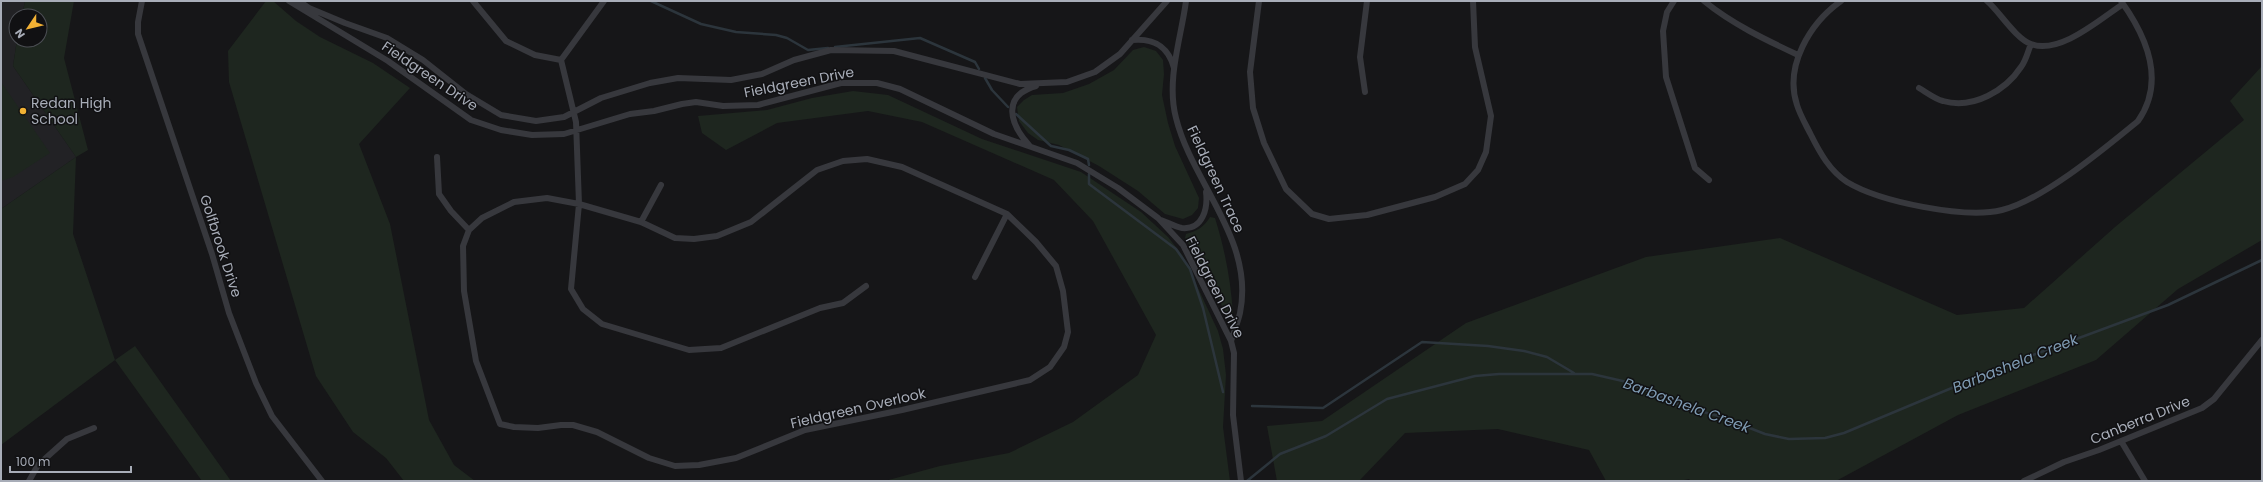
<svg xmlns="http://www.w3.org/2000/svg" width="2263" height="482" font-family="Poppins,sans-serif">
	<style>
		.built { fill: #222225 }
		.green { fill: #1e261f }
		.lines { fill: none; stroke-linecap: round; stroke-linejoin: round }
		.stream { stroke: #2c353c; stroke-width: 2.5 }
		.minor { stroke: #37383d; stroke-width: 6 }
		.poi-dot { fill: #f2b134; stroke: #111113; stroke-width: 1.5 }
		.labels { text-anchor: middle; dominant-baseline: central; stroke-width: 3; stroke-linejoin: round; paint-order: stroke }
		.street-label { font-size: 14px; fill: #a8adb8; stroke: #111113 }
		.poi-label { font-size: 14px; fill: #a8adb8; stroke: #111113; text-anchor: start }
		.water-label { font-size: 15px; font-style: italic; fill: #7f9bb3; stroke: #111113 }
	</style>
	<rect width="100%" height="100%" fill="#161618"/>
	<path class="built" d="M1 1H25L22 16H16L17 40 13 66 76 157 1 209Z"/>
	<path class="green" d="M25 1H74L64 58 88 150 76 157 73 234 115 360 135 346 231 481H202L115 360 1 445V209L76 157 13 66 17 40H40V16H22Z
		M266 1H273L296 21 320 37 373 63 410 88 359 144 390 224 429 420 454 465 475 481H404L386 458 353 432 316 376 229 82 228 51Z
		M1144 47 1156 51 1163 60 1164 74 1162 95 1168 123 1175 146 1199 198 1198 208 1192 215 1183 219 1165 214 1138 191 1099 166 1059 145 1038 140 1028 133 1019 121 1017 107 1024 100 1032 95 1063 93 1089 84 1114 70 1133 50Z
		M2262 66V240L2178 289 2096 360 1958 415 1836 481H1691L1689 479 1680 481H1606L1589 450 1498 429 1405 433 1359 481H1277L1267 426 1322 421 1466 323 1646 257 1780 238 1957 315 2024 308 2115 227 2244 120 2230 101Z
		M1 82 50 153 13 177 1 181Z
		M853 91 888 95 982 139 1081 172 1141 212 1168 237 1183 256 1218 331 1223 349 1226 375 1223 427 1230 481H885L940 466 1009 453 1073 422 1138 375 1156 335 1093 221 1054 180 922 122 868 111 777 123 726 150 702 133 698 116 767 110 812 98Z
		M1210 217 1215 218C1225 250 1231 281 1233 315L1227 316 1200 262 1185 238 1186 234C1197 231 1204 227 1210 217Z"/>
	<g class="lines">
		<path class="stream" d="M651 1 701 24 736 32 776 35 787 38 808 50 828 48
			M835 47 920 38 975 62 979 69
			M985 78 992 90 1008 107
			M1016 114 1051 146 1069 150 1088 159 1089 165
			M1089 174V184L1176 249 1190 269 1203 308 1223 392
			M1252 406 1323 408 1422 342 1488 346 1524 351 1547 357 1574 373
			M1247 481 1280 454 1326 436 1387 399 1475 376 1499 374H1592L1627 382 1687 408 1719 416 1765 434 1789 439 1825 438 1844 433 2014 362 2168 305 2262 260"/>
		<path class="minor" d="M142 1 138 22V34L212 254 229 313 256 383 272 416 322 481
			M289 1 388 61 471 120 501 130 532 135 564 134 630 114 654 111 682 104 696 102 723 106 758 105 841 83H877L900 89 994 134 1077 163 1118 188 1158 218 1183 245 1231 341 1234 353 1233 415 1241 481
			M299 1 309 8 345 23 387 38 423 60 466 94 501 115 536 121 564 117 601 98 650 83 678 78 731 80 762 74 794 60 831 50 894 51 1020 84 1067 82 1095 72 1120 54 1167 1
			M473 1 506 41 535 55 561 60
			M604 1 561 60 576 122 579 204 571 289 583 309 602 324 689 350 721 348 820 308 843 303 866 286
			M1186 1C1181 39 1166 80 1176 118 1192 183 1255 240 1240 313 1238 322 1234 332 1231 341
			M1259 1 1250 72 1253 108 1264 143 1286 189 1312 214 1329 219 1367 215 1435 197 1465 184 1478 170 1486 152 1491 116 1475 47 1473 1
			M1674 1 1667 12 1663 31 1666 77 1695 168 1709 180
			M1704 1C1732 24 1766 40 1798 55
			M1841 1C1810 23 1784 66 1797 105 1800 115 1806 125 1811 135 1820 153 1830 171 1847 182 1880 202 1965 219 2002 210 2043 200 2105 148 2138 121 2166 81 2147 37 2121 1
			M1987 1C2000 12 2015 38 2031 44 2060 55 2100 19 2123 4
			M1132 40C1154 38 1168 46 1174 68
			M1919 88C1926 92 1935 99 1943 101 1973 110 2006 90 2021 67 2026 61 2028 51 2031 44
			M1365 92 1360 57 1367 1
			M1029 145C1010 124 1001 96 1036 86
			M437 157 439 194 451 211 469 230
			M867 159 902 167 1007 214 1036 242 1056 266 1063 291 1068 332 1064 347 1050 367 1030 380 902 410 805 430 736 458 699 465 675 466 649 458 597 432 573 425H561L538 428 514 427 500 424 476 361 464 291 463 246 469 230 482 218 514 202 547 198 579 204 641 222 675 238 694 239 717 236 751 222 817 170 843 161Z
			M1161 220C1167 222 1175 227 1182 228 1203 230 1208 208 1206 192
			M641 222 661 185
			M975 277 1007 214
			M2121 441 2145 481
			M29 481 38 465 67 439 94 428
			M2024 481 2064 462 2099 450 2202 408 2214 399 2262 340"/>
	</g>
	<circle class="poi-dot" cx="23" cy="111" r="4"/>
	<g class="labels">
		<g class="street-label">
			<text transform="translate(430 76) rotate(34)">Fieldgreen Drive</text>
			<text transform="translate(799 82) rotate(-11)">Fieldgreen Drive</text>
			<text transform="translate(1216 179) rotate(65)">Fieldgreen Trace</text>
			<text transform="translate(221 246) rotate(72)">Golfbrook Drive</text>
			<text transform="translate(1215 287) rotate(63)">Fieldgreen Drive</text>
			<text transform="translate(858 408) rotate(-13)">Fieldgreen Overlook</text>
			<text transform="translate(2140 420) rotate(-22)">Canberra Drive</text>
		</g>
		<g class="poi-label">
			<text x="31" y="103">Redan High<tspan x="31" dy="16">School</tspan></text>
		</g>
		<g class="water-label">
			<text transform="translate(2015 363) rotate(-22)">Barbashela Creek</text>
			<text transform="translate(1687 405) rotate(20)">Barbashela Creek</text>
		</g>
	</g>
	<rect width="2263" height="482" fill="none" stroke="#a8adb8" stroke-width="4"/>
	<g transform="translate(28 28) rotate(235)"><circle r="19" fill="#111113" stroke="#4d4f55"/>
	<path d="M0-3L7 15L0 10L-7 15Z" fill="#f2b134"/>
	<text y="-6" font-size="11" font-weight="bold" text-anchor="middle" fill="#a8adb8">N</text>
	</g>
	<path d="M10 466v6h121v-6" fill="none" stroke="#a8adb8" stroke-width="2"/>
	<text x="16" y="466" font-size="12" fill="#a8adb8" stroke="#111113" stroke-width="3" paint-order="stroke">100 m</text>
</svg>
